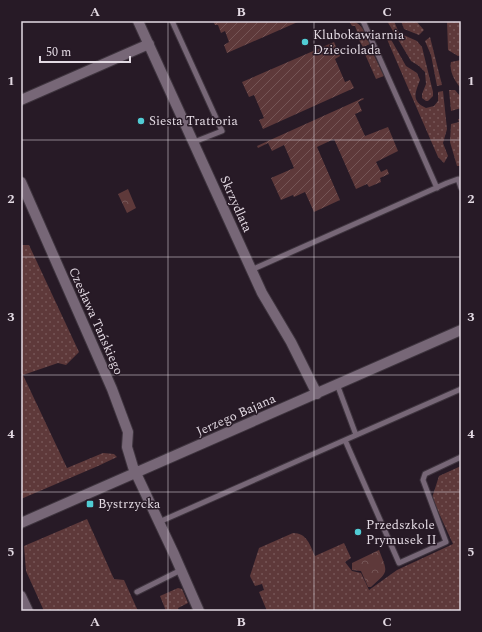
<svg xmlns="http://www.w3.org/2000/svg" width="482" height="632" font-family="Spectral,serif">
	<style>
		.grass { fill: url(#grass-dots) }
		.park { fill: url(#park-crowns) }
		.garden { fill: url(#garden-furrows) }
		.lines { fill: none; stroke-linecap: round; stroke-linejoin: round }
		.service-casing { stroke: #3e343e; stroke-width: 7 }
		.minor-casing { stroke: #3e343e; stroke-width: 12 }
		.tertiary-casing { stroke: #3e343e; stroke-width: 12 }
		.service { stroke: #776777; stroke-width: 5 }
		.minor { stroke: #776777; stroke-width: 10 }
		.tertiary { stroke: #776777; stroke-width: 10 }
		.grid { fill: none; stroke: #e3dae3; stroke-width: 1; stroke-opacity: 0.55 }
		.poi-dot { fill: #51ccd4; stroke: #271a26; stroke-width: 1.5 }
		.labels { text-anchor: middle; dominant-baseline: central; stroke-width: 3; stroke-linejoin: round; paint-order: stroke }
		.poi-label { font-size: 13px; fill: #e3dae3; stroke: #271a26; text-anchor: start }
		.street-label { font-size: 13px; fill: #e3dae3; stroke: #271a26 }
		.neatline { fill: none; stroke: #e3dae3; stroke-width: 1.5 }
		.grid-label { font-size: 13px; text-anchor: middle; font-weight: bold; fill: #e3dae3 }
	</style>
	<defs>
		<pattern id="grass-dots" width="8" height="8" patternUnits="userSpaceOnUse"><rect width="8" height="8" fill="#5e393a"/><path d="M2 2h.1M6 6h.1" fill="none" stroke="#755556" stroke-width="1.8" stroke-linecap="round"/></pattern>
		<pattern id="park-crowns" width="20" height="18" patternUnits="userSpaceOnUse"><rect width="20" height="18" fill="#5e393a"/><path d="M2 6a3 3 0 1 1 6 0M12 15a3 3 0 1 1 6 0" fill="none" stroke="#755556"/></pattern>
		<pattern id="garden-furrows" width="10" height="10" patternUnits="userSpaceOnUse"><rect width="10" height="10" fill="#5e393a"/><path d="M-1 1l2-2M0 10L10 0M9 11l2-2" fill="none" stroke="#755556"/></pattern>
	</defs>
	<rect width="100%" height="100%" fill="#271a26"/>
	<path class="grass" d="M349 21C362 21 366 34 370 44L363 47 356 35 358 34 355 26H352Z
		M387 21H394L399 33 417 41 422 47 433 92V96L428 101H426L422 98V94L426 84 425 72 419 66 411 61Z
		M401 21H416L424 30 419 35 404 29Z
		M447 21H461V55L458 56 448 50Z
		M389 36 406 66 417 73 420 80C415 93 411 101 426 108L434 106 438 101V92L443 91 447 129 443 143 448 156 444 163 438 157 386 37Z
		M430 37 442 85 437 86 431 55 425 41Z
		M371 49 384 76 376 79 364 52Z
		M461 60V88C455 82 449 71 451 62Z
		M449 90H455L461 97V108L451 111Z
		M458 119H461V166H457L450 142 451 124 459 122Z
		M21 245H29L79 352 66 365 58 363 23 375 67 468 103 453 114 454 117 457 98 466 21 499Z
		M461 466V611H267L259 592 264 590 262 584 255 586 250 576 259 548 293 533C307 533 310 545 315 556L344 543 351 558 345 562 352 571 361 573 369 590 397 570 453 544 432 498 439 476Z
		M87 519 114 579 124 580 138 611H44L26 571 24 546Z
		M178 588 182 589 188 603 178 608 179 611H166L160 596Z"/>
	<path class="park" d="M128 189 136 208 127 213 118 194Z
		M379 550C388 573 389 571 371 587H368L361 571 352 570V563Z"/>
	<path class="garden" d="M213 21H300L227 53 224 45 229 42 225 31 221 33 218 25H215Z
		M334 42 340 56 335 59 345 82 350 80 354 88 263 129 259 120 264 118 254 95 249 97 242 82Z
		M363 98 364 99 358 102 362 111 355 114 365 136 388 127 398 151 376 162 381 172 387 169 389 174 380 178 381 182 369 187 367 184 356 189 334 139 317 147 340 200 314 212 305 192 294 197 293 195 281 200 271 178 294 168 284 145 272 151 268 143 258 148 257 146Z"/>
	<g class="lines">
		<defs>
			<path id="service" d="M172 21 222 131 194 142
				M363 21 404 113 437 188
				M251 270 447 183 458 179 461 188
				M337 384 356 435
				M461 389 345 440 399 563 446 542 423 480 425 474 461 457
				M159 522 345 440
				M137 592 181 570"/>
			<path id="minor" d="M138 21 262 293 291 342 317 394
				M21 100 149 44
				M21 182 112 389 128 432 127 447 133 467 174 554 199 611
				M21 523 461 330"/>
			<path id="tertiary" d="M21 596 28 611"/>
		</defs>
		<use href="#service" class="service-casing"/>
		<use href="#minor" class="minor-casing"/>
		<use href="#tertiary" class="tertiary-casing"/>
		<use href="#service" class="service"/>
		<use href="#minor" class="minor"/>
		<use href="#tertiary" class="tertiary"/>
	</g>
	<path class="grid" d="M168 21V611M314 21V611M21 140H461M21 257H461M21 375H461M21 492H461"/>
	<g class="poi-dot">
		<circle cx="305" cy="42" r="4"/>
		<circle cx="141" cy="121" r="4"/>
		<rect x="86" y="500" width="8" height="8" rx="2"/>
		<circle cx="358" cy="532" r="4"/>
	</g>
	<g class="labels">
		<g class="poi-label">
			<text x="313" y="35">Klubokawiarnia<tspan x="313" dy="15">Dzieciolada</tspan></text>
			<text x="149" y="121">Siesta Trattoria</text>
			<text x="98" y="504">Bystrzycka</text>
			<text x="366" y="525">Przedszkole<tspan x="366" dy="15">Prymusek II</tspan></text>
		</g>
		<g class="street-label">
			<text transform="translate(236 204) rotate(66)">Skrzydlata</text>
			<text transform="translate(96 321) rotate(66)">Czesława Tańskiego</text>
			<text transform="translate(236 415) rotate(-24)">Jerzego Bajana</text>
		</g>
	</g>
	<rect width="482" height="632" fill="none" stroke="#271a26" stroke-width="44"/>
	<path d="M40 56v6h90v-6" fill="none" stroke="#e3dae3" stroke-width="2"/>
	<text x="46" y="56" font-size="12" fill="#e3dae3" stroke="#271a26" stroke-width="3" paint-order="stroke">50 m</text>
	<rect x="22" y="22" width="438" height="588" class="neatline"/>
	<g class="grid-label">
		<text x="95" y="16">A</text>
		<text x="241" y="16">B</text>
		<text x="387" y="16">C</text>
		<text x="11" y="85">1</text>
		<text x="471" y="85">1</text>
		<text x="11" y="203">2</text>
		<text x="471" y="203">2</text>
		<text x="11" y="321">3</text>
		<text x="471" y="321">3</text>
		<text x="11" y="438">4</text>
		<text x="471" y="438">4</text>
		<text x="11" y="556">5</text>
		<text x="471" y="556">5</text>
		<text x="95" y="626">A</text>
		<text x="241" y="626">B</text>
		<text x="387" y="626">C</text>
	</g>
</svg>
